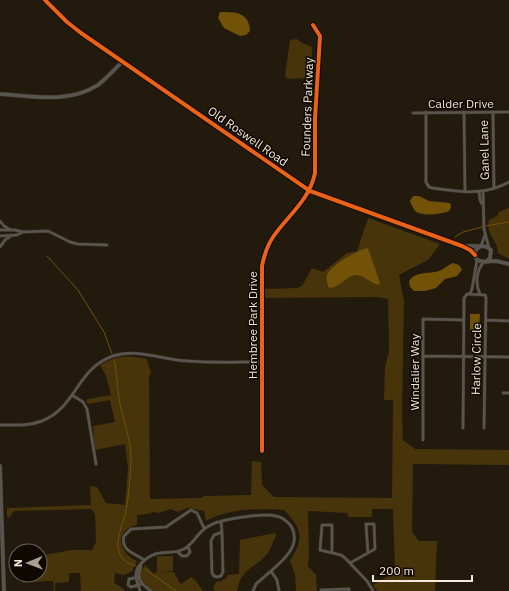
<svg xmlns="http://www.w3.org/2000/svg" width="509" height="591" font-family="'IBM Plex Sans',sans-serif">
	<style>
		.green { fill: #47340b }
		.water { fill: #715207 }
		.lines { fill: none; stroke-linecap: round; stroke-linejoin: round }
		.stream { stroke: #715207; stroke-width: 1 }
		.minor-casing { stroke: #3e362a; stroke-width: 3.5 }
		.tertiary-casing { stroke: #3e362a; stroke-width: 4.5 }
		.minor { stroke: #58554f; stroke-width: 2.5 }
		.tertiary { stroke: #58554f; stroke-width: 3.5 }
		.cycleway-casing { stroke: #0f0902; stroke-width: 6 }
		.cycleway { stroke: #ea6118; stroke-width: 4 }
		.labels { text-anchor: middle; dominant-baseline: central; stroke-width: 3; stroke-linejoin: round; paint-order: stroke }
		.street-label { font-size: 12px; fill: #f3e9d9; stroke: #0f0902 }
	</style>
	<rect width="100%" height="100%" fill="#221a0c"/>
	<path class="green" d="M297 39 302 43 312 47 311 75 303 78 288 79 285 76 290 40Z
		M509 208V259L498 253C498 239 485 236 489 220L497 216 499 212Z
		M368 218 440 244 428 260 399 275 404 301 402 416 403 440 415 449 509 450V465L413 464 412 532 419 541H437L435 591H377L373 585 395 572 393 509H372V517H348V513L308 511 309 554 308 566 316 575 317 591H296L295 574 290 561C304 538 303 530 284 510 260 508 227 509 206 521L204 511 187 508 178 512 171 509 159 513 154 512 147 514 137 515V525C114 530 117 552 137 561L132 571 124 575 115 573 114 583 121 587 125 591H81L80 573H69V582L55 583V591H54L53 581 29 582V575H40V555L50 554 71 550H92L96 542 95 514 91 509 14 511 9 518 7 516V508L91 505 90 486 97 487 106 503 125 505 128 468 125 444 95 450 93 426 115 422 110 400 88 404 86 401 88 399 111 395 106 376 100 365C119 355 127 355 147 359L151 373 149 376 150 499 201 498 204 496 251 495 252 461 261 462 262 485 274 497 392 498 393 400H384L385 367 389 351 388 299 377 297 263 298 264 289 298 288 302 286 312 268 323 272 347 253 357 251Z
		M275 533 276 536C273 541 271 548 268 553 255 569 242 567 237 591H215L213 588 216 582C221 582 226 579 228 575L239 574 240 540Z
		M10 555H16V571L10 572Z
		M157 556H173V571L160 572H174L179 582 181 584 191 577 196 581 203 591H152L144 584 140 577 141 572 145 565 154 574 155 572H157Z"/>
	<path class="water" d="M220 12C236 12 249 12 250 31L246 35 240 36 224 28 218 18Z
		M413 196H419L429 201 450 203 451 207 449 211C438 215 427 216 416 212L412 206 410 201Z
		M368 248 380 283 379 285C371 284 364 274 355 275 346 276 340 288 329 288 327 284 325 277 328 273 333 264 358 250 368 248Z
		M453 263 459 265 462 270 457 276 445 279 436 288 425 291H414L410 287 409 281C416 271 428 274 439 271 444 269 448 265 453 263Z
		M470 314H480L479 331 470 330Z"/>
	<g class="lines">
		<path class="stream" d="M485 226 509 222
			M455 237 463 232 482 227
			M47 256 78 290 104 332 112 354
			M114 359C117 372 117 385 119 398 122 419 132 440 131 461 130 478 129 498 125 515 122 525 117 537 118 548 120 559 126 563 136 566
			M145 569 176 591"/>
		<defs>
			<path id="minor" d="M426 112V182L429 187C435 189 441 189 448 190 469 193 489 193 509 182
				M464 112 465 192
				M493 112 494 188
				M413 113 509 112
				M483 191 484 229 489 248
				M479 192 480 200 482 204
				M0 221 4 226 11 230
				M0 230H15L23 232 48 231 70 242 78 244 107 245
				M0 236 17 235 23 232
				M481 246 485 235
				M0 247 5 240 11 236
				M470 294 472 289 477 260
				M480 294C475 284 476 270 484 262
				M486 320 509 321
				M423 356 509 357
				M503 393H509
				M72 395 83 402 87 409 96 464
				M0 425C14 425 29 426 42 421 77 407 76 369 113 356 137 348 163 360 188 361 212 363 237 362 261 362
				M463 428 464 298 467 294 485 295 486 298 484 428
				M423 440V319L463 320
				M262 451V266C264 256 267 246 273 237 288 215 309 201 315 173V119L320 36 313 25
				M221 521 222 532
				M222 532 223 572 221 576 217 577 214 576 212 573 211 541 214 535Z
				M178 552 182 556H187L190 552 188 546
				M332 553V525H322L320 550 341 555 345 558 367 581 373 591
				M144 560C135 553 120 551 124 536L131 529 166 527 191 510 197 513 204 528
				M350 563 375 549 374 524H366L368 553
				M141 565C141 569 139 572 139 575 139 583 146 587 151 591
				M139 577 129 579 128 585 131 587 142 584
				M140 591C139 586 136 581 136 576 135 565 150 554 160 553 168 552 176 553 184 549 192 545 196 536 203 530 208 526 216 522 222 521 233 518 266 513 276 516 282 517 287 521 291 526 302 544 284 560 271 571
				M253 591 256 584 271 571 277 580 279 591
				M321 591V590L349 589V591"/>
			<path id="tertiary" d="M45 0 67 22 81 33 310 191 462 246 470 250 475 255
				M0 94C33 96 68 104 98 85 107 78 115 69 123 61
				M465 246H479
				M486 262 490 258 491 250 487 247 481 246C478 248 475 249 475 253 474 265 489 261 496 261 501 262 505 263 509 264
				M0 466 4 591"/>
		</defs>
		<use href="#minor" class="minor-casing"/>
		<use href="#tertiary" class="tertiary-casing"/>
		<use href="#minor" class="minor"/>
		<use href="#tertiary" class="tertiary"/>
		<defs>
			<path id="cycleway" d="M45 0 67 22 81 33 310 191 462 246 470 250 475 255
				M262 451V266C264 256 267 246 273 237 288 215 309 201 315 173V119L320 36 313 25"/>
		</defs>
		<use href="#cycleway" class="cycleway-casing"/>
		<use href="#cycleway" class="cycleway"/>
	</g>
	<g class="labels">
		<g class="street-label">
			<text x="461" y="103">Calder Drive</text>
			<text transform="translate(307 107) rotate(-88)">Founders Parkway</text>
			<text transform="translate(248 136) rotate(35)">Old Roswell Road</text>
			<text transform="translate(484 150) rotate(-91)">Ganel Lane</text>
			<text transform="translate(252 325) rotate(-90)">Hembree Park Drive</text>
			<text transform="translate(476 359) rotate(-89)">Harlow Circle</text>
			<text transform="translate(414 372) rotate(-90)">Windalier Way</text>
		</g>
	</g>
	<g transform="translate(28 563) rotate(269)"><circle r="19" fill="#0f0902" stroke="#6a6358"/>
	<path d="M0-3L7 15L0 10L-7 15Z" fill="#aaa191"/>
	<text y="-6" font-size="11" font-weight="bold" text-anchor="middle" fill="#f3e9d9">N</text>
	</g>
	<path d="M373 575v6h99v-6" fill="none" stroke="#f3e9d9" stroke-width="2"/>
	<text x="379" y="575" font-size="12" fill="#f3e9d9" stroke="#0f0902" stroke-width="3" paint-order="stroke">200 m</text>
</svg>
